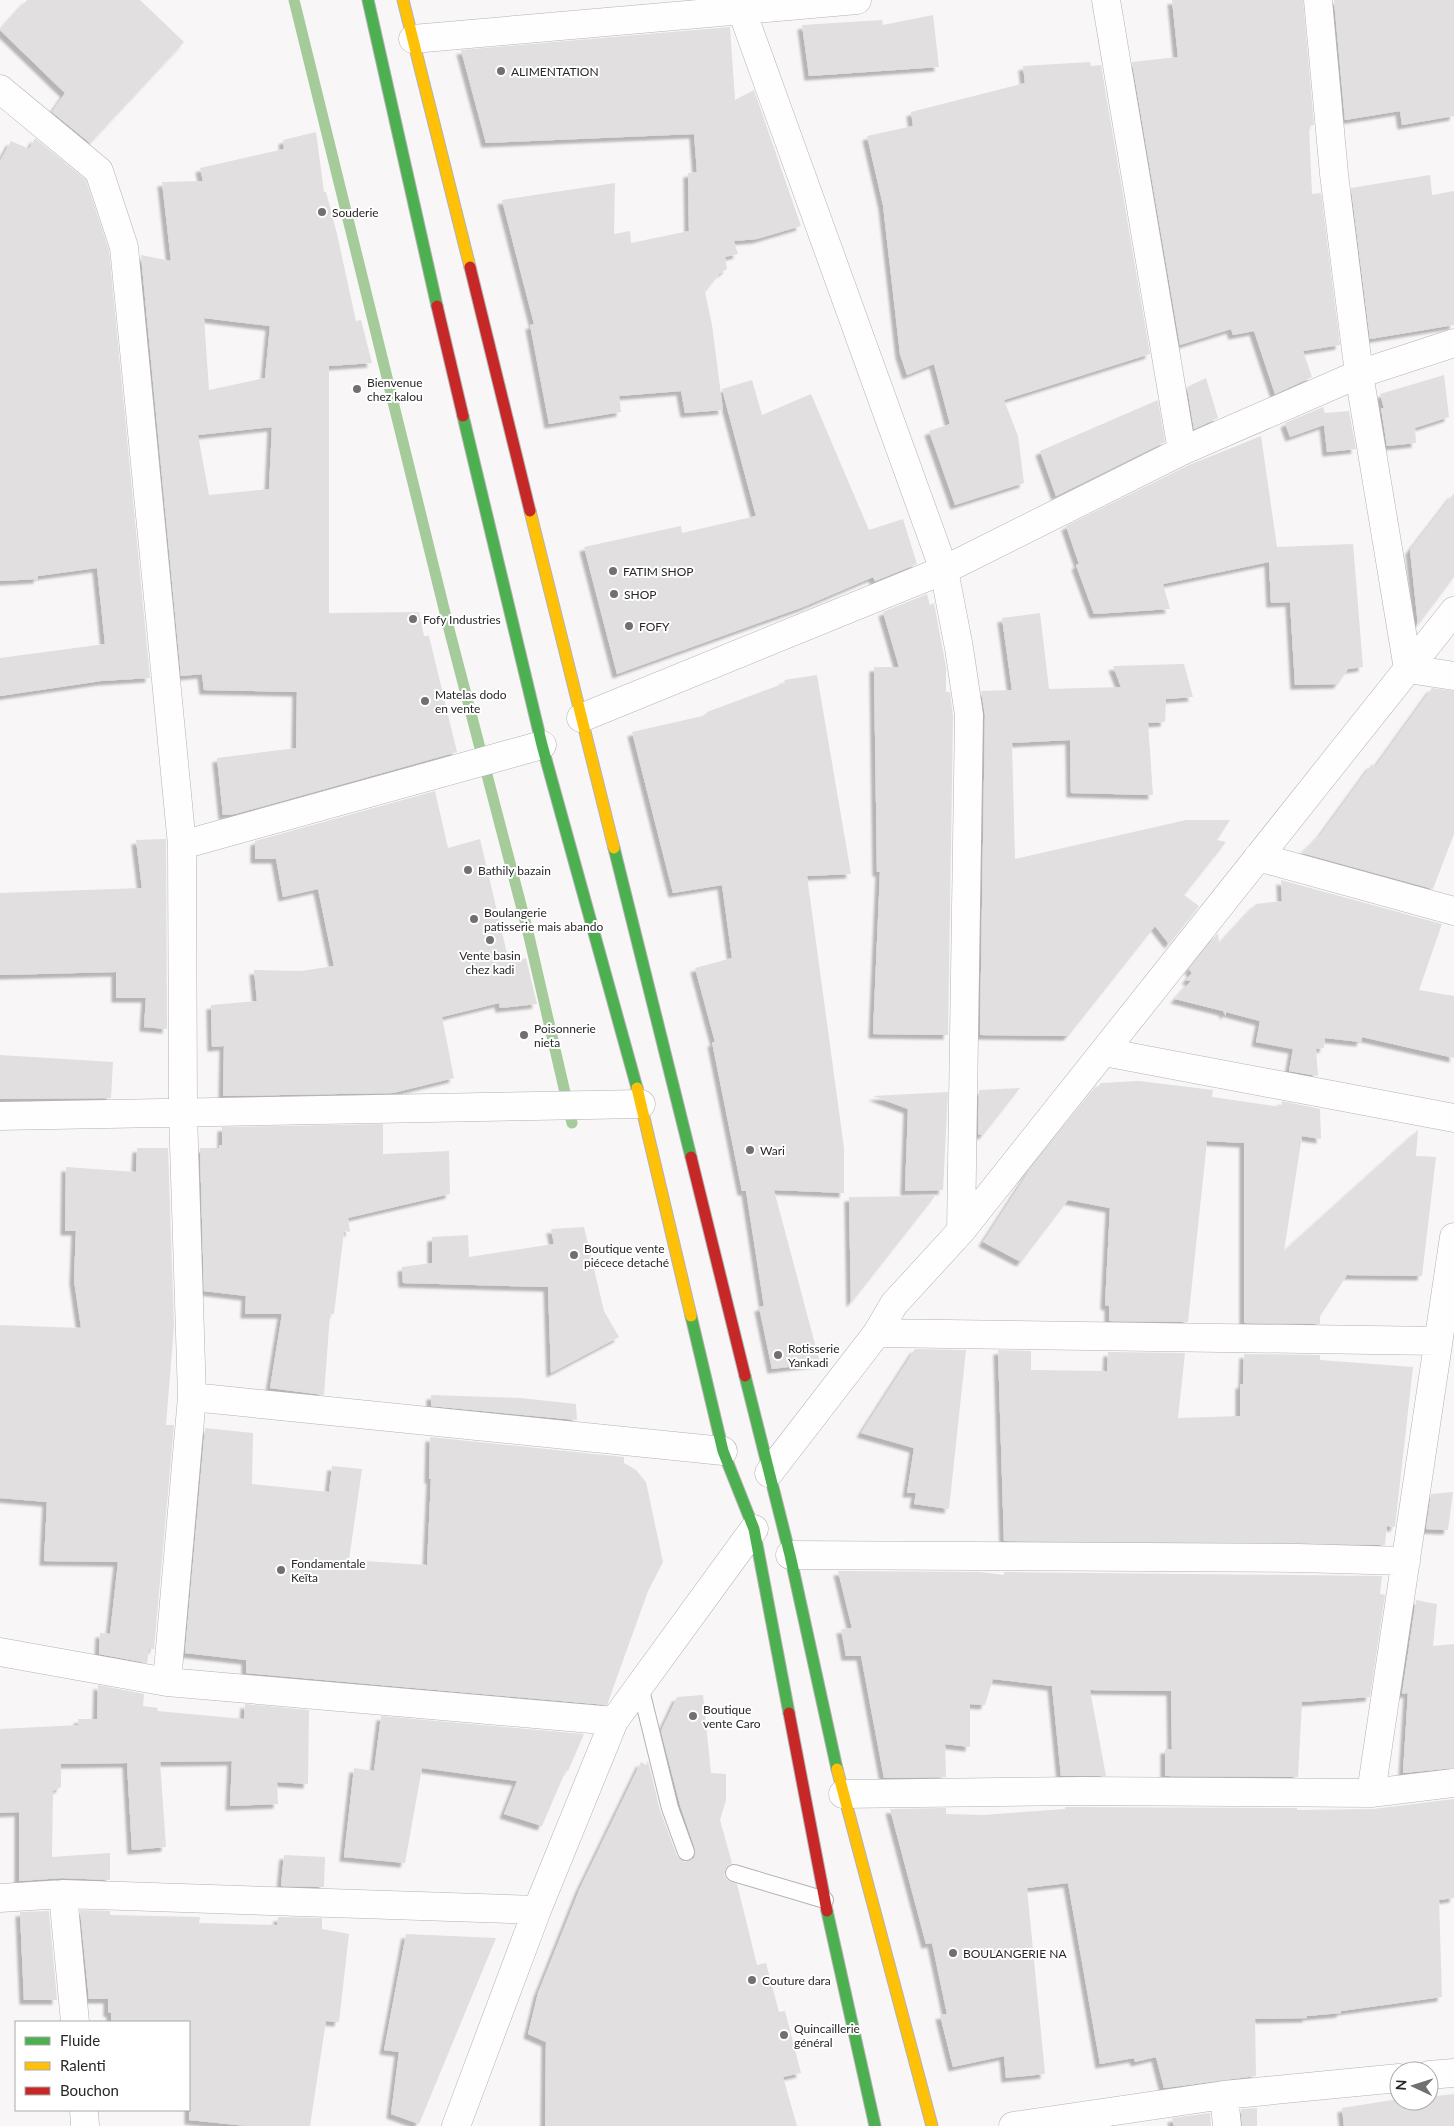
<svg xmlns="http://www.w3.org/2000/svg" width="1454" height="2126" font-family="Lato,sans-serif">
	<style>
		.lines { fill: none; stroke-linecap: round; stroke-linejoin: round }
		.stream { stroke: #a5cb9b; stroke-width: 11 }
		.building { fill: #e1dfe0; fill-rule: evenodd; filter: url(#shadow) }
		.lane-casing { stroke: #b4b2b3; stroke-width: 18 }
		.street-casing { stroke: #b4b2b3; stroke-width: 29 }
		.fast-casing { stroke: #b4b2b3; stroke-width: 13 }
		.slow-casing { stroke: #b4b2b3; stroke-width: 13 }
		.jam-casing { stroke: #b4b2b3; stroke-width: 13 }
		.lane { stroke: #fefefe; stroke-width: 16 }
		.street { stroke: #fefefe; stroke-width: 28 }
		.fast { stroke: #4caf50; stroke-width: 11 }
		.slow { stroke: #ffc107; stroke-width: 11 }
		.jam { stroke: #c62828; stroke-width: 11 }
		.poi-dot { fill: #716f70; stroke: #fff; stroke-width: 2 }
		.labels { text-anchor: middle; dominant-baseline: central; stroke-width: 4; stroke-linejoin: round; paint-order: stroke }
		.poi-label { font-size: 12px; fill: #292728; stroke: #fff; text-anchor: start }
	</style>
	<defs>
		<filter id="shadow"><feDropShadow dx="-4.5" dy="4.5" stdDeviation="1" flood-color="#0004"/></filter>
	</defs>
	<rect width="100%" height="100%" fill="#f8f6f7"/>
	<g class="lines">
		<path class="stream" d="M294 0 450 633 528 932 572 1123"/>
	</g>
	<path class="building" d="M27 0H140L184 42 90 143 52 112 65 93 0 30Z
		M1172 0H1303L1314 125 1309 126 1312 194 1321 193 1340 345 1303 351 1312 377 1275 394 1254 331 1233 335 1231 329 1180 345 1132 62 1178 57Z
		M1334 0H1454V116L1402 125 1400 111 1345 120Z
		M933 15 939 67 809 76 802 25 882 20 883 25Z
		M730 27 735 100 754 90 801 226 757 239 734 241 738 254 725 257 727 269 719 274 705 292 712 325 723 410 685 413 681 391 619 396 621 412 549 424 530 325 534 324 502 200 615 183 614 234 630 231 631 243 689 231 688 173 697 172 694 134 486 143 461 50Z
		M1090 62 1091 66 1101 65 1150 354 1004 400 1018 436 1024 483 955 505 929 431 950 424 934 364 907 375 900 354 883 205 867 136 913 126 911 112 1025 83 1023 66Z
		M316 132 324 192H326L337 234 356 321 361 320 372 363 329 366V613L419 612 424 636H429L457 752 235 814 223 815 217 758 296 748 297 692 204 690 202 674 181 676 141 255 171 261 162 182 203 181 200 168 284 149 283 140ZM204 318 270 326 265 378 209 390ZM272 427 269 489 209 495 198 435Z
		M35 138 86 180 109 250 150 678 101 681 0 696V658L105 644 97 568 38 576V579L0 581V161L11 141 29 149Z
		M1430 175 1432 195 1454 191V325L1370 339 1351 188Z
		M1444 375 1449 417 1415 428 1416 443 1387 446 1381 408H1384L1380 394Z
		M1206 378 1218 418 1194 429 1187 387Z
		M752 380 762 415 811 394 869 530 903 519 917 564 875 581 873 577 803 607 617 674 584 547 681 526 682 533 756 516 722 389Z
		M1158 400 1165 442 1056 496 1040 451Z
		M1323 407 1325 413 1349 411 1356 449 1327 452 1324 425 1290 437 1285 423Z
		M1261 436 1277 547 1353 544 1363 667 1348 669 1338 684 1295 685 1290 602 1271 603 1269 562 1163 584 1170 609 1094 614 1076 565 1079 564 1066 526 1189 465Z
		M1454 493V577L1418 625 1410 550Z
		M927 594 930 605 934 603 946 667V692H950L953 716 948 1035 873 1034 880 872H877L874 667H899L883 612Z
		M1040 613 1049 689 1121 687 1113 666 1184 664 1193 697 1166 699 1165 722 1148 723 1153 795 1071 793 1070 740 1012 743 1015 859 1186 820H1230L1217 840 1226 842 1184 895 1199 906 1169 944 1155 926 1068 1036 980 1035 985 715 981 691 1012 690 1002 618Z
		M817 675 851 874 807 876 844 1148V1193L774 1190 820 1363 772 1369 759 1307 764 1306 746 1191H742L712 1042H715L695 968 732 958 722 885 673 893 632 732 707 715V712L785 683 784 680Z
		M1432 688 1454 691V834L1433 889 1302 853 1321 834 1372 764 1375 767Z
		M435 791 448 848 480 839 509 962 526 958 537 1004 500 1008 499 1003 442 1017 454 1078 393 1093 223 1096 224 1046 212 1047 211 1005 257 1001 254 970 301 971 334 966 318 889 283 897 276 859H255V841Z
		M166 839 167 1029 144 1027 146 998H116V972L0 975V893L142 888 136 840Z
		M1281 880 1442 924 1419 990 1454 996V1058L1362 1037 1361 1042 1325 1038 1324 1048 1316 1049 1318 1076 1289 1071 1293 1049 1256 1042 1260 1021 1226 1012V1016L1223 1011 1175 999 1191 981 1186 980 1192 973 1189 969 1218 933 1219 944 1256 904 1282 901Z
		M0 1055 113 1062 111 1098 0 1099Z
		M1139 1081 1213 1090 1212 1097 1281 1107 1282 1101 1320 1109 1321 1139 1302 1136 1284 1251 1418 1130 1416 1156 1436 1157 1422 1276 1347 1275 1320 1316V1324L1244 1323V1143L1207 1141 1188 1322 1109 1321V1306L1105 1305 1110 1208 1068 1200 1021 1262 983 1242 1029 1171 1101 1083Z
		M1020 1088 983 1135 978 1134 979 1090Z
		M948 1092 943 1190 905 1191 908 1109 873 1096Z
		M383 1124V1154L449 1151 450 1194 348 1218 350 1232 344 1231 334 1314H330L324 1395 270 1388 282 1314H245L246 1296 204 1291 200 1148H219V1145H222V1127Z
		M137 1148H168L174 1326 166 1425H174L154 1649H149L147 1663 99 1654 100 1633 110 1634 118 1562 44 1561 47 1502 0 1498V1325L81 1328 74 1280 76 1231H65L66 1167 136 1172Z
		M935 1196 851 1303 849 1197Z
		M584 1227 604 1311 619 1337 551 1373 548 1287 403 1283 402 1267 432 1263V1237L468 1235 469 1257 554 1244 551 1229Z
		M915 1349 966 1350 949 1509 914 1504 916 1493H907L914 1448 861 1433Z
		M998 1350 1031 1351V1370L1107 1371 1108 1352 1185 1353 1178 1418 1240 1416V1384H1243L1244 1354 1320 1355V1360L1413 1367 1395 1527 1387 1526 1385 1545 1004 1541Z
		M431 1395 521 1398 576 1404 577 1420 431 1406Z
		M205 1428 253 1433 252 1484 329 1492 332 1466 362 1469 349 1560 427 1565 431 1479H429L430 1437 624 1457V1463L636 1470 646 1482 663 1562 648 1591 607 1705 246 1673V1660L185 1653Z
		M1453 1492 1448 1530 1426 1529 1431 1494Z
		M838 1571 980 1572 1004 1575V1572L1382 1576 1380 1594 1385 1595 1370 1697 1302 1702 1298 1777 1165 1776V1749H1172L1171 1691 1090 1690 1106 1776H1061L1052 1686 993 1679 985 1705 970 1704V1747L945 1744 946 1777 884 1778 861 1656H846L841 1629 852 1628Z
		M1416 1600 1437 1604 1433 1646 1454 1644V1768L1403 1773 1408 1693 1402 1694Z
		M98 1685 144 1694 143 1706 158 1708 157 1711 244 1719 245 1704 309 1710 308 1784 277 1782 278 1804 230 1806 232 1761 160 1762 166 1847 132 1850 127 1763 61 1764V1787L53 1791 52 1857 110 1853V1880L62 1878 19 1881V1812L0 1813V1729L79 1725 78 1719H97Z
		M703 1695 711 1773 726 1774V1800L720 1820 732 1863 727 1866 724 1875 727 1880 737 1884 757 1965 766 1963 779 2012 785 2011 801 2073 783 2077 797 2126H545L546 2042 528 2034 538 1993 580 1888 641 1762 646 1765 648 1761 660 1810 677 1856 685 1862 694 1858 695 1849 680 1805 661 1731 677 1697Z
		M381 1716 584 1734 568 1771 566 1770 542 1826 504 1814 517 1781 422 1768 405 1863 344 1857 354 1768 374 1771Z
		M1454 1799V1898L1439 1900 1442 1997 1341 2011V2013L1307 2016V2018L1255 2019 1256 2076 1164 2088 1156 2057 1135 2062 1134 2058 1100 2064 1068 1883 1027 1888 1045 2074 1006 2078 1004 2056 953 2067 940 2015 947 2014 932 1943 926 1944 890 1809 946 1808V1814L983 1815 1065 1809V1807L1297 1808V1810L1373 1809Z
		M284 1855 325 1857 324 1887 281 1886Z
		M80 1910 110 1911V1915L200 1917 199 1923 277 1925 278 1917 322 1918V1929L349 1934 339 2022 326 2021 310 2126H247L189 2120V2022H111V2013L108 2012V1999H89Z
		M49 1911 57 2000H24L20 1912Z
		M406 1934 496 1938 419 2124 391 2114 399 2052 384 2050Z
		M1436 2094V2096L1454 2094V2126H1344L1342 2108 1399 2099 1429 2101V2095Z
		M1257 2108V2126H1242L1241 2109Z
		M1210 2113 1211 2126H1174L1172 2118Z"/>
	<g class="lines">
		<defs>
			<path id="lane" d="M640 1686 670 1808 686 1852
				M734 1873 825 1900"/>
			<path id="street" d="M738 0 944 570 959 648 969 715 961 1231
				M1106 0 1182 451
				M1318 0 1334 174 1359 374 1454 343
				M413 39 857 0
				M0 89 99 171 124 247 182 845 183 1113 192 1397 167 1682
				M581 718 944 570 1182 451 1359 374 1408 669 1454 676
				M182 845 542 745
				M1258 857 1454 911
				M1104 1052 1454 1118
				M0 1116 641 1104
				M877 1333 1438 1341
				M192 1397 723 1451
				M769 1473 877 1333 894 1304 961 1231 1454 611
				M790 1555 1298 1558 1406 1561
				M0 1652 167 1682 614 1721
				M1371 1793 1454 1237
				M843 1794 1081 1791 1371 1793 1454 1783
				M63 1894 75 2022
				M0 1898 63 1894 537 1910
				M1429 2075 1454 2073
				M1224 2095 1227 2126
				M84 2110 85 2126
				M456 2126 537 1910 614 1721 754 1529
				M1013 2126 1224 2095 1399 2078"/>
			<path id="fast" d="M368 0 437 306
				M463 416 542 745 637 1088
				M614 848 691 1157
				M691 1316 723 1451 754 1529 789 1713
				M745 1376 790 1555 837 1769
				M827 1911 875 2126"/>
			<path id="slow" d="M403 0 470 267
				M530 511 614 848
				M637 1088 691 1316
				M837 1769 932 2126"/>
			<path id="jam" d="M470 267 530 511
				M437 306 463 416
				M691 1157 745 1376
				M789 1713 827 1911"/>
		</defs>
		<use href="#lane" class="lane-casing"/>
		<use href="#street" class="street-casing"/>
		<use href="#fast" class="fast-casing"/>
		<use href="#slow" class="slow-casing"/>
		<use href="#jam" class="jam-casing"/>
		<use href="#lane" class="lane"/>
		<use href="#street" class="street"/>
		<use href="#fast" class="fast"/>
		<use href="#slow" class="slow"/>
		<use href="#jam" class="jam"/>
	</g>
	<g class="poi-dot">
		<circle cx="501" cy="71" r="5"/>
		<circle cx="322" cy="212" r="5"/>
		<circle cx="357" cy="389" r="5"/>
		<circle cx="613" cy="571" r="5"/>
		<circle cx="614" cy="594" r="5"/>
		<circle cx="413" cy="619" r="5"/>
		<circle cx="629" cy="626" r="5"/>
		<circle cx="425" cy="701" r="5"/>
		<circle cx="468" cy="870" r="5"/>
		<circle cx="474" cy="919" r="5"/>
		<circle cx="490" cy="940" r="5"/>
		<circle cx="524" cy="1035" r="5"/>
		<circle cx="750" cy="1150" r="5"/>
		<circle cx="574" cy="1255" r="5"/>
		<circle cx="778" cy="1355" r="5"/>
		<circle cx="281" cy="1570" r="5"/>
		<circle cx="693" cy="1716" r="5"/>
		<circle cx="953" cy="1953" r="5"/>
		<circle cx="752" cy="1980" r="5"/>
		<circle cx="784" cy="2035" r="5"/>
	</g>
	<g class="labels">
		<g class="poi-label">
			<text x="511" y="71">ALIMENTATION</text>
			<text x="332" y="212">Souderie</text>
			<text x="367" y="382">Bienvenue<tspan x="367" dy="14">chez kalou</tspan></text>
			<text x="623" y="571">FATIM SHOP</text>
			<text x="624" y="594">SHOP</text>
			<text x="423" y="619">Fofy Industries</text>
			<text x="639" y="626">FOFY</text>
			<text x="435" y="694">Matelas dodo<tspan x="435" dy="14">en vente</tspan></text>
			<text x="478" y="870">Bathily bazain</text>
			<text x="484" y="912">Boulangerie<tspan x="484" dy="14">patisserie mais abando</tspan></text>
			<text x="490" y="955" text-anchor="middle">Vente basin<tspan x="490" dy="14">chez kadi</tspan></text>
			<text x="534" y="1028">Poisonnerie<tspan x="534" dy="14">nieta</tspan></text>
			<text x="760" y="1150">Wari</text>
			<text x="584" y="1248">Boutique vente<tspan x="584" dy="14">piécece detaché</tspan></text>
			<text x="788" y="1348">Rotisserie<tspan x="788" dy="14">Yankadi</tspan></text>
			<text x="291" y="1563">Fondamentale<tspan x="291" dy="14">Keïta</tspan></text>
			<text x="703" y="1709">Boutique<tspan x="703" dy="14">vente Caro</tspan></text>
			<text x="963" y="1953">BOULANGERIE NA</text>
			<text x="762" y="1980">Couture dara</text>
			<text x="794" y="2028">Quincaillerie<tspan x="794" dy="14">général</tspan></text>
		</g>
	</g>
	<rect x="15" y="2021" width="175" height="90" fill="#ffffff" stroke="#a9a9a9"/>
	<rect x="25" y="2037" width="25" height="8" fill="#4caf50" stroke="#a9a9a9"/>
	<text x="60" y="2046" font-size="15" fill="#292728">Fluide</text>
	<rect x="25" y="2062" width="25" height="8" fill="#ffc107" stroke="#a9a9a9"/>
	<text x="60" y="2071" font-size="15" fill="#292728">Ralenti</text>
	<rect x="25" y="2087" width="25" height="8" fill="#c62828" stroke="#a9a9a9"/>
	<text x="60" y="2096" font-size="15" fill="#292728">Bouchon</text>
	<g transform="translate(1414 2086) rotate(274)"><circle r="24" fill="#ffffff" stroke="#a9a9a9"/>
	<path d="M0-4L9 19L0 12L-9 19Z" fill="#716f70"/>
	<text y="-8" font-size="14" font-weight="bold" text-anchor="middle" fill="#292728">N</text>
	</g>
</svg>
